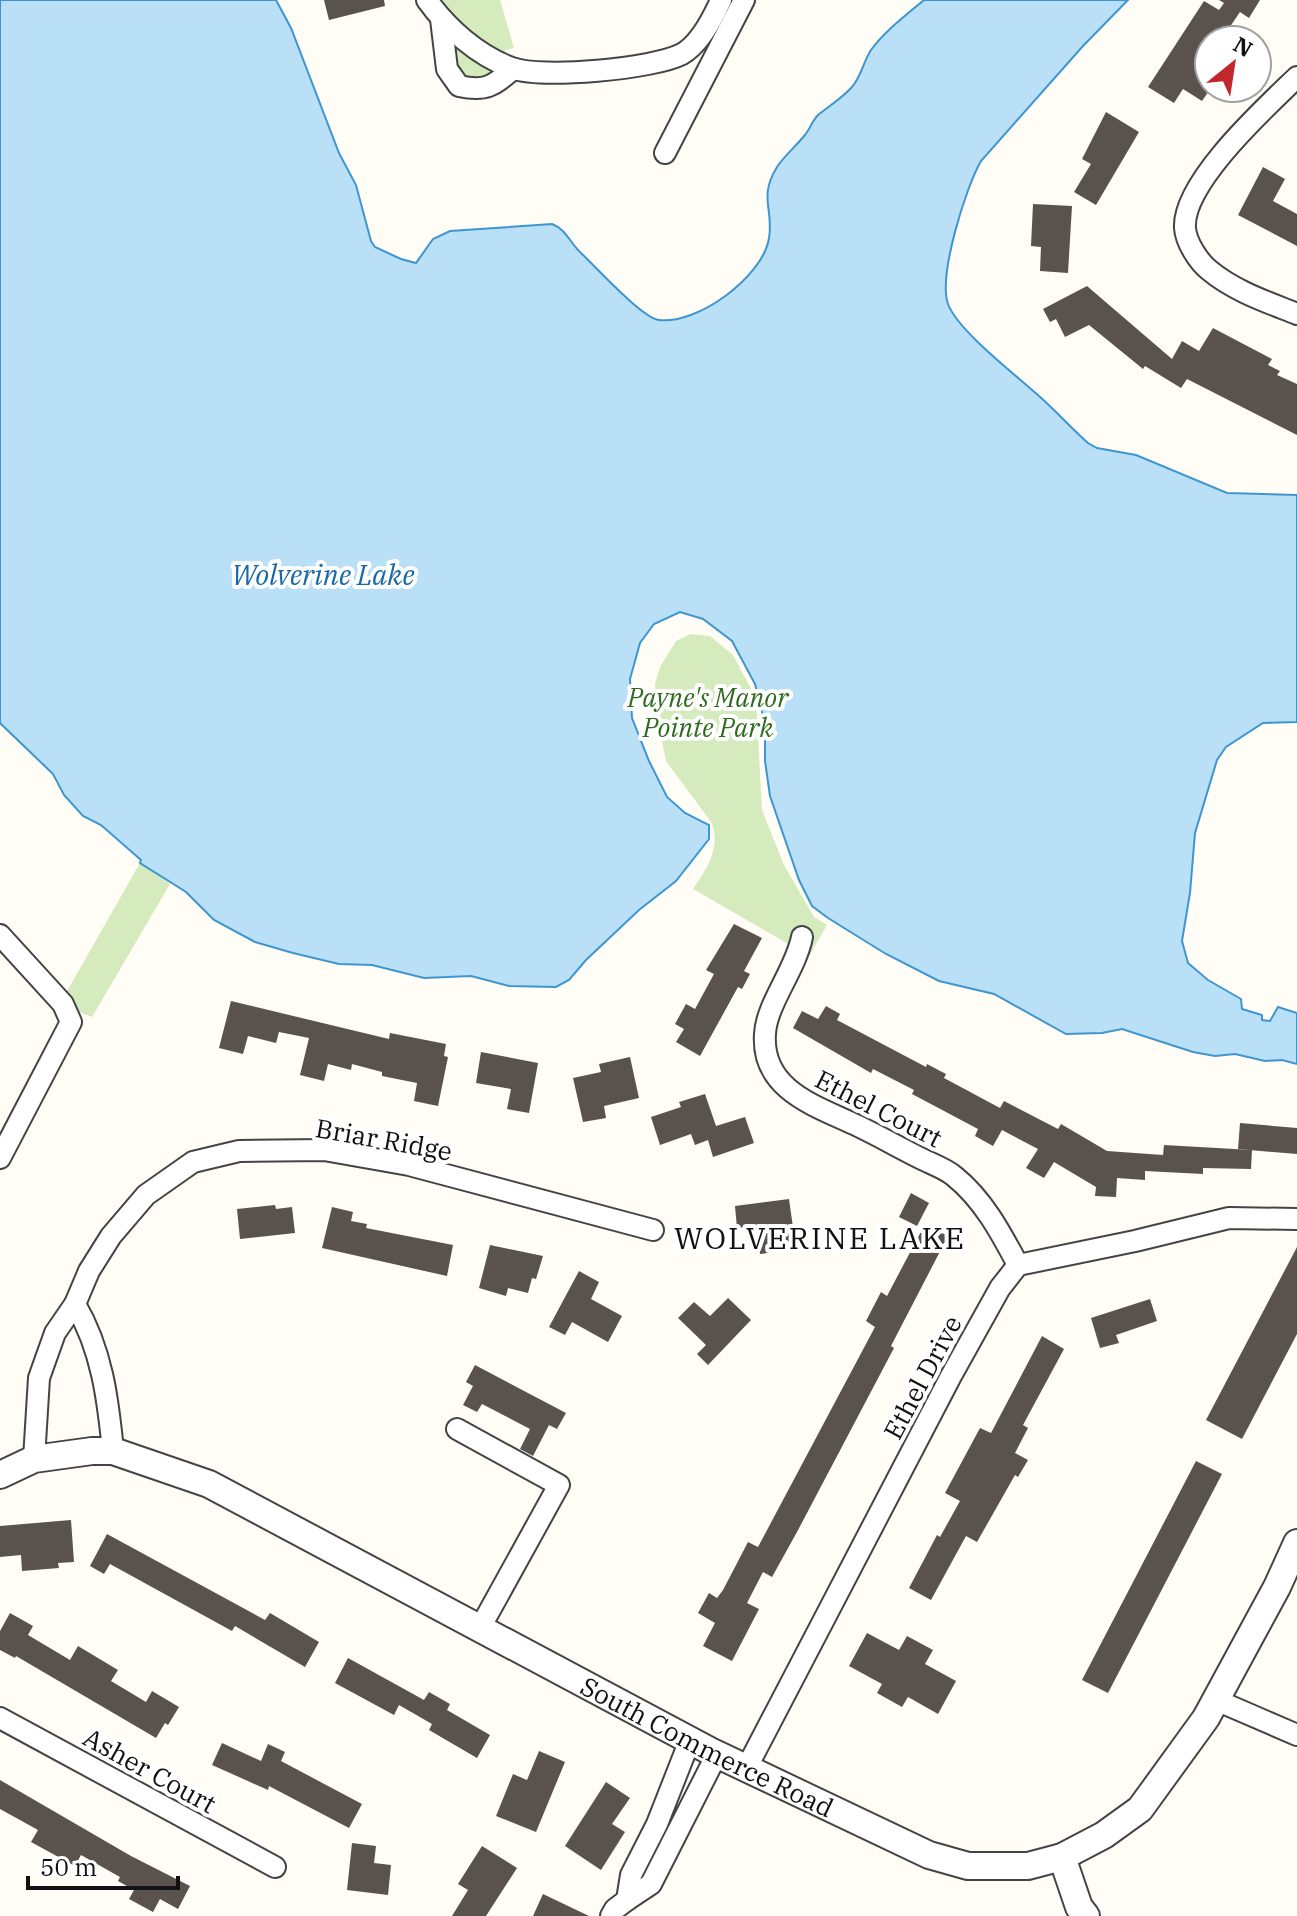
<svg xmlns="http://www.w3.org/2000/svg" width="1297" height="1916" font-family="'IBM Plex Serif',serif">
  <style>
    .green { fill: #d5ebbd }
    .water { fill: #b9e0f7; stroke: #3f96cf; stroke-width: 2 }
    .building { fill: #5a524d }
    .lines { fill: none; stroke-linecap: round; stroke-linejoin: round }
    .minor-casing { stroke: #444; stroke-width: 24 }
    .tertiary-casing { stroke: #444; stroke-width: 30 }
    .minor { stroke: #fff; stroke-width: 20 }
    .tertiary { stroke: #fff; stroke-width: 26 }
    .labels { text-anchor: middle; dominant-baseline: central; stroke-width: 8; stroke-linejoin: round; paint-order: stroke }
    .park-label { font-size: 26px; font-style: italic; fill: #2f6b1f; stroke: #fff }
    .street-label { font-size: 26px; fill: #111; stroke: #fff }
    .water-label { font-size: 28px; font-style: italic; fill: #1768a6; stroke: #fff }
    .quarter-label { font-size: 30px; letter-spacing: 2px; fill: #111; stroke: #fff }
  </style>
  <rect width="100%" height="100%" fill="#fffdf5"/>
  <!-- green -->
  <g class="green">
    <polygon points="433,0 500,0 514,48 505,50 506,56 494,77 468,80 456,72"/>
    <path d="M691,634L710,636L733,655L756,698L762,810L784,865L814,917L827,925L809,956L693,889C707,868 722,847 711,822L666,761L660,732L655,684L660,667L676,641Z"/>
    <polygon points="140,863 170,884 92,1017 79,1012 66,993"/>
  </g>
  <!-- water -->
  <path class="water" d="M0,0H276L291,28L339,153L356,185L371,241L375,247L401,259L416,263L433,239L450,231L552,224C566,229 570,243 581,253C596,267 642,318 659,320C697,325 763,277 769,238C774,209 758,198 777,167C784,156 796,146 805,135C810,129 812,121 818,115C829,106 842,98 851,88C861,78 863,62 871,50C885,31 906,15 924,0H1128L1083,46L981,161C966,187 938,275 948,304C958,331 1016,375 1039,396C1056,411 1071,428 1088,443L1097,448L1136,455L1227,493L1297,495V722L1263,723L1226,747L1217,760L1195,833L1190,893L1182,941L1188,963L1208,980L1241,999L1242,1009L1262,1015V1020L1270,1021L1278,1007L1297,1013V1064L1282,1060L1265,1061L1235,1054L1215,1056L1193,1052L1122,1029L1102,1033L1066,1034L994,994L939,981L886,954L828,918L812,906L799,880L770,796L765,761V724L755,684L732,641L703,619L680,612L654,624L640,643L630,679L632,718L649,761L667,797L685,813L709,825V839L676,881L639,910L586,960L569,980L556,987L509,986L471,976L424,978L372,965L339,964L293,953L255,942L214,920L186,892L140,863L141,860L101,825L83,816L64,795L53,774L0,723Z"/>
  <!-- building -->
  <g class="building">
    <polygon points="324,0 384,0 385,6 329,20"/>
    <polygon points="1219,0 1260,0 1249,18 1240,12 1221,40 1209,40 1209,91 1202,101 1183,89 1174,103 1148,87 1204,1 1219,10 1224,3"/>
    <polygon points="1106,112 1139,132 1096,205 1074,192 1091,164 1082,159"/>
    <polygon points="1263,167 1285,179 1273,201 1297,214 1297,246 1238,215"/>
    <polygon points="1033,204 1072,206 1068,273 1040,271 1041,247 1031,246"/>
    <polygon points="1087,286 1172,359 1182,341 1199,351 1213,328 1272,359 1268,365 1280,371 1277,375 1297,384 1297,435 1187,379 1181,388 1145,366 1143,369 1089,325 1065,337 1056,319 1050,322 1043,309"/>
    <polygon points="734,924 762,938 744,971 750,974 742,989 738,987 700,1056 676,1042 684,1029 675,1024 686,1004 695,1009 714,974 706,970"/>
    <polygon points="231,1001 389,1039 390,1033 446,1044 444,1056 448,1057 438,1106 414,1101 417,1083 382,1076 382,1072 352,1064 351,1070 328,1064 324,1081 300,1075 309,1038 279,1032 276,1043 248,1036 243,1054 219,1048"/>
    <polygon points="826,1006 840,1014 837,1020 926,1067 927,1064 946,1074 944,1078 1000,1108 1004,1101 1058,1129 1061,1124 1107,1151 1163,1155 1164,1145 1252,1150 1251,1169 1203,1168 1203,1174 1145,1171 1145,1180 1117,1178 1116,1197 1095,1196 1096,1187 1054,1162 1044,1178 1026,1168 1038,1149 1002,1130 993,1146 975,1136 978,1129 912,1094 914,1090 873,1069 871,1073 793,1028 802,1011 818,1019"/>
    <polygon points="481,1052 538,1063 529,1113 507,1109 511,1089 476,1083"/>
    <polygon points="630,1057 639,1098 604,1106 606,1118 583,1122 573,1078 601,1072 599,1064"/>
    <polygon points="705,1094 716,1126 745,1117 754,1143 713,1157 708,1140 695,1145 691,1134 660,1145 651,1117 681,1107 679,1102"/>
    <polygon points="1240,1123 1297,1128 1297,1154 1238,1149"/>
    <polygon points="911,1193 929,1203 917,1226 899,1217"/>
    <polygon points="789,1199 796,1249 760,1254 756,1226 737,1228 735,1206"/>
    <polygon points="275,1205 276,1209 292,1207 295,1233 240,1239 237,1209"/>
    <polygon points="332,1207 353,1212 351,1221 367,1224 366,1228 453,1245 447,1276 322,1248"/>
    <polygon points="925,1224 948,1236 891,1346 894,1348 797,1532 772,1577 763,1572 747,1603 759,1609 732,1661 703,1646 715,1623 698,1613 709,1593 717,1598 723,1590 748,1542 758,1547 875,1327 866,1321 881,1292 887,1296"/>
    <polygon points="490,1245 543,1256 536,1279 532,1278 528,1293 508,1288 506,1296 479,1288"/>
    <polygon points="1297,1247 1297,1334 1242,1439 1206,1420"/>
    <polygon points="579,1271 599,1282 591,1299 622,1316 608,1342 572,1322 565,1335 549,1327"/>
    <polygon points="728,1298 751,1320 708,1365 697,1354 706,1345 678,1318 694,1302 710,1316"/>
    <polygon points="1150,1299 1157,1321 1116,1335 1119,1343 1100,1348 1091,1318"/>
    <polygon points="1042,1336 1064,1349 1023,1425 1028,1428 1015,1453 1028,1460 1018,1477 1015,1475 977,1542 966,1536 931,1600 909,1588 937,1535 940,1537 960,1501 945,1493 980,1428 991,1433"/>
    <polygon points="475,1365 566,1413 557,1429 549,1425 533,1456 520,1449 530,1429 482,1404 477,1412 463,1405 473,1386 466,1382"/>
    <polygon points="1196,1461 1222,1474 1108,1693 1082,1680"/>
    <polygon points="71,1520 74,1562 58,1563 59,1568 22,1571 21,1555 0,1557 0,1526"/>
    <polygon points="107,1534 265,1620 270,1613 319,1642 305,1667 235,1626 232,1631 110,1564 104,1574 90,1566"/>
    <polygon points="10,1613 33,1626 28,1635 70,1660 78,1646 118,1670 111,1681 146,1702 152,1691 179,1707 168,1725 165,1723 156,1738 16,1656 15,1658 0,1650 0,1631"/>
    <polygon points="867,1633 899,1650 907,1636 933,1650 925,1664 956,1681 938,1714 908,1697 902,1707 877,1693 882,1684 849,1666"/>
    <polygon points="348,1658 424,1700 429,1692 450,1704 447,1710 490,1735 477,1758 429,1730 432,1724 399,1705 394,1715 335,1683"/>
    <polygon points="222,1743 261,1761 268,1744 285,1752 281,1761 362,1804 349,1828 269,1786 268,1790 212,1765"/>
    <polygon points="539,1751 565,1762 536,1832 496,1816 513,1774 527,1780"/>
    <polygon points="0,1780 131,1856 190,1886 178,1909 160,1899 153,1912 129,1899 134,1890 118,1881 120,1877 81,1855 75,1866 31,1842 38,1830 0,1809"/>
    <polygon points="606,1782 630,1798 612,1824 625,1832 601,1870 565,1846"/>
    <polygon points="352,1843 376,1846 374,1863 391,1865 388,1895 347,1890"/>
    <polygon points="482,1846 517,1868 486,1916 452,1916 468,1890 458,1884"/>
    <polygon points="543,1894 589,1916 533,1916"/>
  </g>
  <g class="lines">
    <!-- minor casing -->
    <g class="minor-casing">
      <g id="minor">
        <path d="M427,0C447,28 478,56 512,68C542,79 653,69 682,54C700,44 713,18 721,0"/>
        <path d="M441,19L447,69L459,86C486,92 493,86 513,69"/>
        <path d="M1297,77C1266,107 1182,183 1185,228C1186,242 1198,261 1209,270C1234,291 1267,302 1297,314"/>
        <polyline points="665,153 744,0"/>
        <polyline points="0,935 63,1004 71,1022 0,1158"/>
        <path d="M802,937C796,969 766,1005 765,1034C761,1090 816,1106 856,1125C879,1136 900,1148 922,1159C932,1164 946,1169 954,1176C983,1199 1001,1233 1018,1265"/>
        <path d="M75,1304C102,1350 108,1399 113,1451"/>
        <polyline points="457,1429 559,1485 480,1628"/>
        <polyline points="34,1459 39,1378 55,1333 75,1304 89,1271 111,1236 146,1195 193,1162 239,1151 324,1150 409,1165 653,1230"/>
        <polyline points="1216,1700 1297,1735"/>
        <polyline points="0,1718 275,1867"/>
        <polyline points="690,1740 657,1824 631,1875 627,1900 651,1884 717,1754"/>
        <polyline points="746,1769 951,1376 1000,1288 1018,1265 1135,1241 1229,1218 1297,1219"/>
        <polyline points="611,1916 615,1909 627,1900"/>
      </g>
    </g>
    <!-- tertiary casing -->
    <g class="tertiary-casing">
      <g id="tertiary">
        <path id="s1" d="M0,1475L34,1459L92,1451H113L209,1484L710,1751L929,1855L968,1866H1028L1062,1857L1104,1835L1140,1809L1206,1718L1277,1587L1297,1543"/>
        <polyline points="1062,1857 1079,1907 1086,1916"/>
      </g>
    </g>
    <!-- minor -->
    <use href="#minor" class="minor"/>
    <!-- tertiary -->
    <use href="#tertiary" class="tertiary"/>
  </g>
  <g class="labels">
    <!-- park labels -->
    <g class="park-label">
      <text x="708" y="697">Payne's Manor<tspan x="708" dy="30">Pointe Park</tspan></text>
    </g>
    <!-- street labels -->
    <g class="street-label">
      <text transform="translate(879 1108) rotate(27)">Ethel Court</text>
      <text transform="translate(384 1139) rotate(10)">Briar Ridge</text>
      <text transform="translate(922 1377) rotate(-62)">Ethel Drive</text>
      <text stroke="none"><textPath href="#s1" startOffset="782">South Commerce Road</textPath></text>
      <text transform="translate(150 1770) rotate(29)">Asher Court</text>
    </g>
    <!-- water labels -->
    <g class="water-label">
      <text x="323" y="574">Wolverine Lake</text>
    </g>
    <!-- quarter labels -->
    <g class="quarter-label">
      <text x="820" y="1237">WOLVERINE LAKE</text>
    </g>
  </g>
  <!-- north arrow -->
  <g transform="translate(1233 64) rotate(30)"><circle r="38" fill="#ffffff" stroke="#a0a0a0" stroke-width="2"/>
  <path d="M0-6L14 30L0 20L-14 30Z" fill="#c4262e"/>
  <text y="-12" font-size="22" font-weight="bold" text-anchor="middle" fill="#111111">N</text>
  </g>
  <!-- scale -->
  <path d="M28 1876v12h150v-12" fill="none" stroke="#111111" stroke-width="4"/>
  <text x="40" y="1876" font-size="24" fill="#111111" stroke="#ffffff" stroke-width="6" paint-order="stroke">50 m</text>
</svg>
